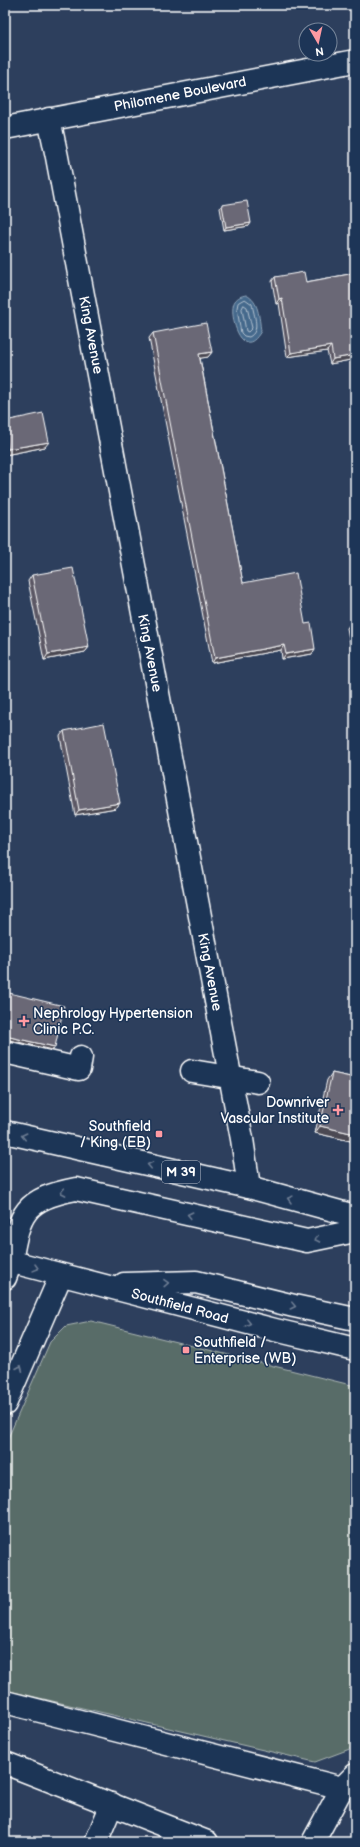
<svg xmlns="http://www.w3.org/2000/svg" width="360" height="1847" font-family="'Balsamiq Sans',sans-serif">
  <style>
    .green { fill: #586c67; stroke: #acb6b3 }
    .water { fill: #45698c; stroke: #8fa5ba }
    .lines { fill: none; stroke-linecap: round; stroke-linejoin: round }
    .shore { stroke: #b5c3d1; stroke-width: 1 }
    .minor-casing { stroke: #fff; stroke-width: 25 }
    .highway-casing { stroke: #fff; stroke-width: 25 }
    .minor { stroke: #1d3557; stroke-width: 22 }
    .highway { stroke: #1d3557; stroke-width: 22 }
    .wall { fill: #5c5965; stroke: #fff }
    .shaded-wall { fill: #4b4953; stroke: #fff }
    .building { fill: #6b6876; stroke: #fff }
    .oneway { stroke: #6c7c92 }
    .poi-dot { fill: #ff9aa2; stroke: #1d3557; stroke-width: 1.5 }
    .labels { text-anchor: middle; dominant-baseline: central; stroke-width: 3; stroke-linejoin: round; paint-order: stroke }
    .shield { fill: #1d3557; stroke: #bbc2cd; stroke-width: 1 }
    .shield-label { font-size: 13px; font-weight: bold; fill: #fff }
    .street-label { font-size: 14px; fill: #fff; stroke: #1d3557 }
    .poi-label { font-size: 14px; fill: #fff; stroke: #1d3557; text-anchor: start }
  </style>
  <rect width="100%" height="100%" fill="#2d3f5d"/>
  <filter id="ink" filterUnits="userSpaceOnUse"><feTurbulence type="fractalNoise" baseFrequency=".025" numOctaves="2"/><feDisplacementMap in="SourceGraphic" scale="8" xChannelSelector="R" yChannelSelector="G"/><feConvolveMatrix kernelMatrix="1 2 1 2 8 2 1 2 1" color-interpolation-filters="sRGB"/></filter>
  <g filter="url(#ink)">
    <!-- green -->
    <polygon class="green" points="91,1321 355,1386 355,1747 315,1762 5,1690 5,1445 50,1342 66,1326"/>
    <!-- water -->
    <path class="water" d="M246,295C259,301 259,317 261,331C242,365 227,312 235,301C238,297 241,296 246,295Z"/>
    <g class="lines">
      <!-- shore -->
      <g class="shore">
        <path d="M245,299L252,304C254,316 261,331 249,337L244,336L241,333L237,308L238,303Z"/>
        <polygon points="244,305 247,307 252,328 248,332 246,331 242,309"/>
      </g>
      <!-- minor casing -->
      <g class="minor-casing">
        <g id="minor">
          <polyline points="49,119 57,157 242,1139 249,1187"/>
          <polyline points="5,128 355,61"/>
          <polyline points="5,1052 79,1069 81,1057"/>
          <polyline points="192,1071 258,1082"/>
          <polyline points="5,1278 11,1262"/>
          <polyline points="5,1404 61,1275"/>
          <polyline points="5,1702 342,1788"/>
          <polyline points="5,1763 207,1842"/>
          <polyline points="96,1842 112,1804"/>
          <polyline points="313,1842 342,1788 355,1775"/>
        </g>
      </g>
      <!-- highway casing -->
      <g class="highway-casing">
        <g id="highway">
          <polyline points="5,1132 249,1187 355,1216"/>
          <polyline points="5,1260 275,1330 355,1349"/>
          <path d="M11,1262C19,1212 25,1199 76,1189L307,1241L355,1231"/>
          <polyline points="124,1284 196,1282 294,1306 355,1319"/>
        </g>
      </g>
      <!-- minor -->
      <use href="#minor" class="minor"/>
      <!-- highway -->
      <use href="#highway" class="highway"/>
    </g>
    <!-- wall -->
    <g class="wall">
      <polygon points="222,205 249,226 224,230 220,208"/>
      <polygon points="355,273 355,359 330,364 327,351 287,357 279,303 276,304 272,281 275,277 306,282"/>
      <polygon points="153,333 212,352 208,357 200,358 243,583 305,624 312,654 282,659 281,650 212,663 149,338"/>
      <polygon points="5,421 45,447 5,455"/>
      <polygon points="32,575 89,647 85,652 44,660 28,581"/>
      <polygon points="355,622 355,654 352,655 347,628 351,623"/>
      <polygon points="64,731 120,803 116,808 75,815 60,736"/>
      <polygon points="332,1073 355,1078 355,1142 315,1133 327,1080"/>
    </g>
    <!-- shaded-wall -->
    <g class="shaded-wall">
      <polygon points="251,223 249,226 224,230 226,227"/>
      <polygon points="282,298 279,303 276,304 279,299"/>
      <polygon points="331,346 327,351 287,357 291,353"/>
      <polygon points="212,352 208,357 196,359 199,354"/>
      <polygon points="355,355 355,359 330,364 333,359"/>
      <polygon points="49,442 45,447 5,455 5,454 8,449"/>
      <polygon points="284,645 281,650 212,663 215,658"/>
      <polygon points="89,647 85,652 44,660 48,654"/>
      <polygon points="315,649 312,654 282,659 286,654"/>
      <polygon points="355,650 355,654 352,655"/>
      <polygon points="120,803 116,808 75,815 79,810"/>
      <polygon points="5,1036 55,1047 53,1050 5,1039"/>
      <polygon points="320,1126 355,1134 355,1142 315,1133"/>
    </g>
    <!-- building -->
    <g class="building">
      <polygon points="247,201 251,223 226,227 222,205"/>
      <polygon points="304,272 306,282 355,273 355,355 333,359 331,346 291,353 282,298 279,299 275,277"/>
      <polygon points="206,323 212,352 199,354 243,583 296,573 305,624 311,623 315,649 286,654 284,645 215,658 153,333"/>
      <polygon points="43,413 49,442 8,449 5,433 5,421"/>
      <polygon points="73,568 89,647 48,654 32,575"/>
      <polygon points="355,622 355,646 351,623"/>
      <polygon points="104,723 120,803 79,810 64,731"/>
      <polygon points="5,992 64,1006 55,1047 5,1036"/>
      <polygon points="332,1073 355,1078 355,1134 320,1126"/>
    </g>
    <!-- one-way arrows -->
    <defs><path id="oneway-chevron" d="M-2-3.5L2.5 0L-2 3.5" fill="none" stroke-width="1.6" stroke-linecap="round" stroke-linejoin="round"/></defs>
    <g class="oneway">
      <use href="#oneway-chevron" transform="translate(24 1136) rotate(-167)"/>
      <use href="#oneway-chevron" transform="translate(150 1165) rotate(-167)"/>
      <use href="#oneway-chevron" transform="translate(63 1192) rotate(169)"/>
      <use href="#oneway-chevron" transform="translate(290 1199) rotate(-165)"/>
      <use href="#oneway-chevron" transform="translate(190 1215) rotate(-167)"/>
      <use href="#oneway-chevron" transform="translate(317 1239) rotate(169)"/>
      <use href="#oneway-chevron" transform="translate(36 1268) rotate(15)"/>
      <use href="#oneway-chevron" transform="translate(166 1283) rotate(-2)"/>
      <use href="#oneway-chevron" transform="translate(293 1306) rotate(13)"/>
      <use href="#oneway-chevron" transform="translate(248 1323) rotate(14)"/>
      <use href="#oneway-chevron" transform="translate(20 1368) rotate(-67)"/>
    </g>
  </g>
  <!-- markers -->
  <g class="poi-dot">
    <path d="M22 1015h4v4h4v4h-4v4h-4v-4h-4v-4h4z"/>
    <path d="M336 1104h4v4h4v4h-4v4h-4v-4h-4v-4h4z"/>
    <rect x="155" y="1130" width="8" height="8" rx="2"/>
    <rect x="182" y="1346" width="8" height="8" rx="2"/>
  </g>
  <g class="labels">
    <!-- shield labels -->
    <rect class="shield" x="162" y="1161" width="38" height="22" rx="3"/>
    <g class="shield-label">
      <text x="181" y="1172">M 39</text>
    </g>
    <!-- street labels -->
    <g class="street-label">
      <text transform="translate(180 94) rotate(-11)">Philomene Boulevard</text>
      <text transform="translate(91 335) rotate(79)">King Avenue</text>
      <text transform="translate(150 653) rotate(79)">King Avenue</text>
      <text transform="translate(210 972) rotate(79)">King Avenue</text>
      <text transform="translate(180 1306) rotate(15)">Southfield Road</text>
    </g>
    <!-- poi labels -->
    <g class="poi-label">
      <text x="33" y="1013">Nephrology Hypertension<tspan x="33" dy="16">Clinic P.C.</tspan></text>
      <text x="329" y="1102" text-anchor="end">Downriver<tspan x="329" dy="16">Vascular Institute</tspan></text>
      <text x="151" y="1126" text-anchor="end">Southfield<tspan x="151" dy="16">/ King (EB)</tspan></text>
      <text x="194" y="1342">Southfield /<tspan x="194" dy="16">Enterprise (WB)</tspan></text>
    </g>
  </g>
  <!-- margin -->
  <rect width="360" height="1847" fill="none" stroke="#1d3557" stroke-width="20"/>
  <rect x="10" y="10" width="340" height="1827" fill="none" stroke="#fff" stroke-width="1.5" filter="url(#ink)"/>
  <!-- north arrow -->
  <g transform="translate(318 42) rotate(171)"><circle r="19" fill="#1d3557" stroke="#77869a"/>
  <path d="M0-3L7 15L0 10L-7 15Z" fill="#ff9aa2"/>
  <text y="-6" font-size="11" font-weight="bold" text-anchor="middle" fill="#ffffff">N</text>
  </g>
</svg>
